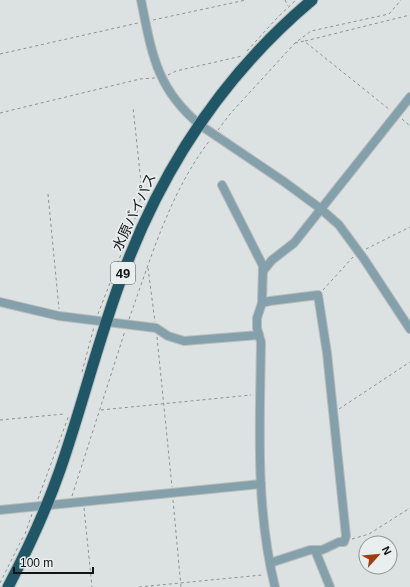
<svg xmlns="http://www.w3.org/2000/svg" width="410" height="587" font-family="Arial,'Noto Sans JP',sans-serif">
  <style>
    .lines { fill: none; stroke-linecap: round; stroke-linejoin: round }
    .minor-casing { stroke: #b8bcbd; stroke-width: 10 }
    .highway-casing { stroke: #b8bcbd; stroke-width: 13 }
    .path { stroke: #8e9192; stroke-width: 1; stroke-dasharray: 3 3; stroke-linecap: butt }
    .minor { stroke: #84a1ab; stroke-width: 8 }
    .highway { stroke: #1f5767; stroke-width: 11 }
    .labels { text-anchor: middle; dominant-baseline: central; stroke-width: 3.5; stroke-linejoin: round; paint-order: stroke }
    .shield { fill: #e9eeef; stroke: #525556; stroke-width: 1 }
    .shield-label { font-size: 13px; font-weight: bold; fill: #121314 }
    .street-label { font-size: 14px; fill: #121314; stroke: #e9eeef }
  </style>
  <rect width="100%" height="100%" fill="#dce1e2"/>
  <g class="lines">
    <!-- minor casing -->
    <g class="minor-casing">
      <g id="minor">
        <path d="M141,0C152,54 156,88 200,125L283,181L321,209L339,225L364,259L410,329"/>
        <path d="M222,185L263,266L262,303L257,318V328L261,342C260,424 255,507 275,587"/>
        <polyline points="263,271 272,260 294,243 410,97"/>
        <polyline points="0,302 59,316 156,328 168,336 184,341 259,335"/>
        <polyline points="262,303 270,301 318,295 327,353 346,536 344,542 339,542 322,550 310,550 270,563"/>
        <polyline points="0,510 261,484"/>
        <polyline points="315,550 330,587"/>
      </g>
    </g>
    <!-- highway casing -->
    <g class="highway-casing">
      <path id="highway" d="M8,587C28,549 46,510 60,470C83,404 99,336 124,271C164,165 225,73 312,0"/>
    </g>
    <!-- path -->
    <g class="path">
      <polyline points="285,0 288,6"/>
      <polyline points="153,20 246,0"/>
      <polyline points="305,41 410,15"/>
      <polyline points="295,43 304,41 390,110"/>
      <polyline points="247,51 277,18 296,0"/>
      <polyline points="0,54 138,23"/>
      <polyline points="168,75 176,71 242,56"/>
      <polyline points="0,113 140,79 155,78"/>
      <polyline points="402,119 410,126"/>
      <polyline points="218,130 230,114 295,43 311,31 389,14 401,0"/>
      <polyline points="48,194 59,309"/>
      <polyline points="366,249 410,227"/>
      <polyline points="148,268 155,322"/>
      <polyline points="323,290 353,257"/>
      <polyline points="98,314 137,213 142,192 133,107"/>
      <path d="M129,319C151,258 170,192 210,140"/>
      <polyline points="157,337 172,487"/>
      <polyline points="82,372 94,327"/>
      <polyline points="339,409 410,362"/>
      <polyline points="101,410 251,395"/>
      <polyline points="0,420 64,414"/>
      <polyline points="72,496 125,331"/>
      <polyline points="38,499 69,415"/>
      <polyline points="173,500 181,587"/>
      <polyline points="84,508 92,587"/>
      <polyline points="25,534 32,514"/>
      <polyline points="352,539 369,534 410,508"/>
      <polyline points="0,583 23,537"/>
      <polyline points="139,587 262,575"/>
    </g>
    <!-- minor -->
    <use href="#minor" class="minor"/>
    <!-- highway -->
    <use href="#highway" class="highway"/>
  </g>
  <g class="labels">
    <!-- shield labels -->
    <rect class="shield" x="111" y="262" width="24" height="22" rx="3"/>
    <g class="shield-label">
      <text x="123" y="273">49</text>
    </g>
    <!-- street labels -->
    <g class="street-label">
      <text transform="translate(134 212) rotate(-65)">水原バイパス</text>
    </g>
  </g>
  <!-- north arrow -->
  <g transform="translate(378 555) rotate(63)"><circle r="19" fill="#e9eeef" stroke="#939697"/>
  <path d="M0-3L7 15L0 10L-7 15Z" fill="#a23d0f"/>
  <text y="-6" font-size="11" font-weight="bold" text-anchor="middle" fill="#121314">N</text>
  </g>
  <!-- scale -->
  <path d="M14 567v6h79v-6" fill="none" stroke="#121314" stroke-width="2"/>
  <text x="20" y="567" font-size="12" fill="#121314" stroke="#e9eeef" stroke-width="3" paint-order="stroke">100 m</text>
</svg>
